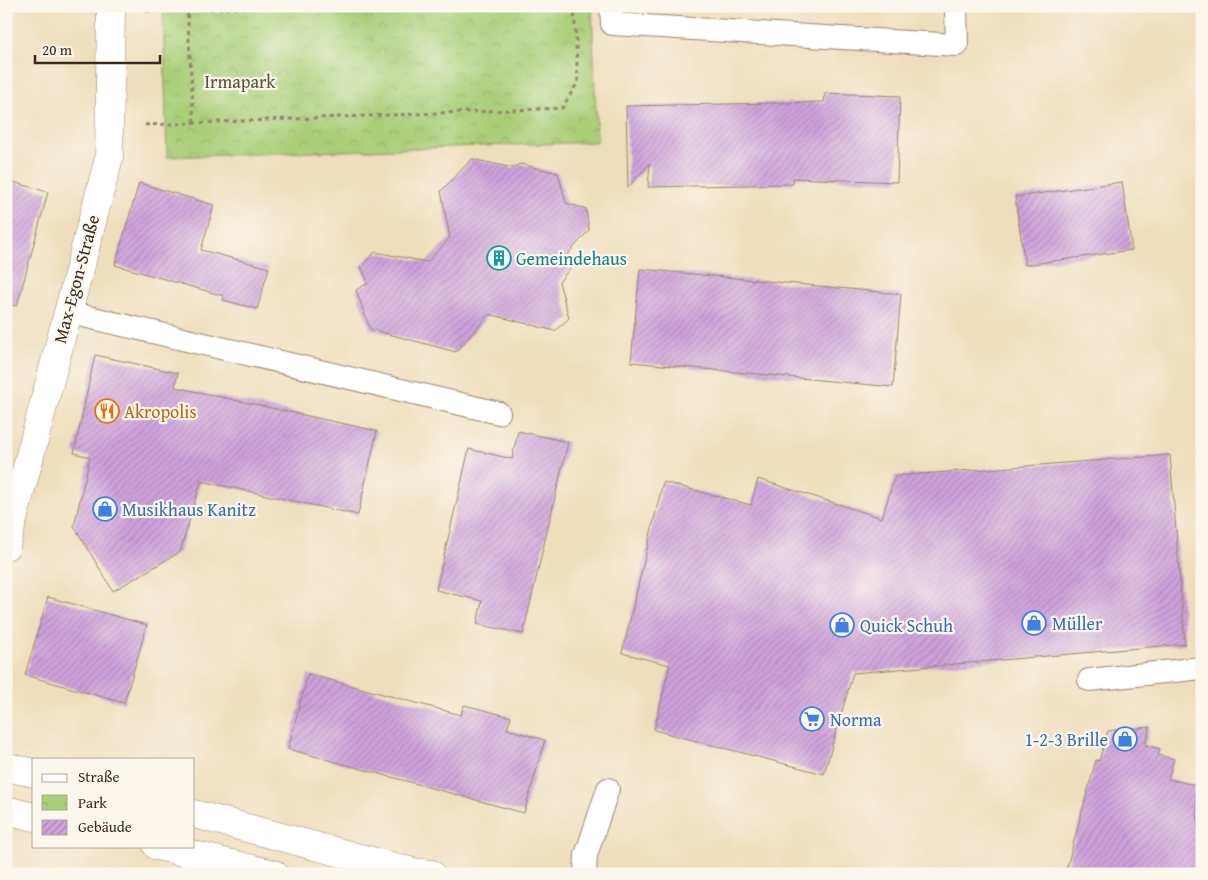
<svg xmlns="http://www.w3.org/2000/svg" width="1208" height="880" font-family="'Gentium Book Plus',serif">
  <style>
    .park { fill: url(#park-crowns); stroke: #727c4c }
    .building { fill: url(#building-hatch) }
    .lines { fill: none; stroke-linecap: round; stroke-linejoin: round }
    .service-casing { stroke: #95846d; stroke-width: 24 }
    .minor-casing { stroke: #95846d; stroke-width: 29 }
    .secondary-casing { stroke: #95846d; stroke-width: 29 }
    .path { stroke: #95846d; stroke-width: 3; stroke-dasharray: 4 4; stroke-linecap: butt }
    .service { stroke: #fff; stroke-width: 22 }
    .minor { stroke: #fff; stroke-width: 28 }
    .secondary { stroke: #fff; stroke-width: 28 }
    .labels { text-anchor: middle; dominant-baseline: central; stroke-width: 4.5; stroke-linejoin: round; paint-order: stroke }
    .park-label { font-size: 18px; fill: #575335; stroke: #fbf7ec }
    .culture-label { font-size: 18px; fill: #0d838f; stroke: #fbf7ec; text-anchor: start }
    .street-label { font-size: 18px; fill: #3b2a1e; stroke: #fbf7ec }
    .food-label { font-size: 18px; fill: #c56008; stroke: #fbf7ec; text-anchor: start }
    .shop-label { font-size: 18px; fill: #366cbe; stroke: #fbf7ec; text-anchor: start }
  </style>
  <defs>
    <pattern id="park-crowns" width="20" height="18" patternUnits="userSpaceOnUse" patternTransform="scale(1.25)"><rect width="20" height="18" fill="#aacf79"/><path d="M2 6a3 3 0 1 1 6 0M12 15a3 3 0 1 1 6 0" fill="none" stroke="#93b268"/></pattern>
    <pattern id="building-hatch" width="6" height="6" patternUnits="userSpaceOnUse" patternTransform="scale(1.25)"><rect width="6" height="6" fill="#d0a2dd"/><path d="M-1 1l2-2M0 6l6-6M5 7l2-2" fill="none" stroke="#aa84b3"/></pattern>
  </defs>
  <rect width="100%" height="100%" fill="#fbf7ec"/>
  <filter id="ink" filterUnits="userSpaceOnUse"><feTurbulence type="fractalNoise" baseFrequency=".02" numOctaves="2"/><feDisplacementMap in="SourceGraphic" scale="10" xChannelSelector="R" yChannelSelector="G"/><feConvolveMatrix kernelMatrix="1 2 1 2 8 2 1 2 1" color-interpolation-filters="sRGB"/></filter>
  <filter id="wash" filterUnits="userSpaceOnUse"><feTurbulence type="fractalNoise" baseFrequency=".0096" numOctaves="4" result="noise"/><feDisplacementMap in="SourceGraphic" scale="20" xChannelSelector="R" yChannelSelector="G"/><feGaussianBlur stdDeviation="1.12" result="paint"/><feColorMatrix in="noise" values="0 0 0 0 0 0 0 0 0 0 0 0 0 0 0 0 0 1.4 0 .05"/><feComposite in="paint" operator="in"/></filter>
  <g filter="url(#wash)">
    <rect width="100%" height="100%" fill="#efdebc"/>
    <!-- park -->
    <polygon class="park" points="163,6 592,6 597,142 167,157"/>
    <g id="blocks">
      <!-- building -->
      <g class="building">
        <polygon points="825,93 900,96 897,182 793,178 793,184 648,187 650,163 628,187 626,106 824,102"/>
        <polygon points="472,159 513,168 520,164 558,173 566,203 586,209 589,230 567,255 571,267 559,282 569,318 555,331 489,314 456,352 370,329 356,290 368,283 361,266 375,252 427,262 450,238 441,191"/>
        <polygon points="6,180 48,192 17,306 6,304"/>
        <polygon points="1122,182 1132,250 1025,265 1015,197"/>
        <polygon points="139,183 214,205 201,250 269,268 257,309 223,300 224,296 115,265"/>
        <polygon points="640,269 901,294 893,387 631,362"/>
        <polygon points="95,355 178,373 175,387 377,431 358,515 201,481 180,552 113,591 74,526 90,457 74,453"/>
        <polygon points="518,431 568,442 523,634 477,624 482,601 436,590 469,449 512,459"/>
        <polygon points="1170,455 1185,644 853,673 824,774 654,730 670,665 622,653 663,482 751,505 758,479 882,518 895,476"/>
        <polygon points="48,597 147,625 124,703 25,675"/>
        <polygon points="308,674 461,715 464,705 511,717 507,729 545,740 524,813 288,749"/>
        <polygon points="1150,727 1145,745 1160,749 1158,755 1174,759 1168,779 1195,785 1202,874 1065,874 1096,760 1099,761 1108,731"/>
      </g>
    </g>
  </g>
  <g filter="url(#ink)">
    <use href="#blocks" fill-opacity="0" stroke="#95846d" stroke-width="1"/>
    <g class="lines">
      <!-- service casing -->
      <g class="service-casing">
        <g id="service">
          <polyline points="611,6 612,24 957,45 956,6"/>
          <polyline points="67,312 499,413"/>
          <polyline points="1089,680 1202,668"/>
          <polyline points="585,874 586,855 608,789"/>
        </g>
      </g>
      <!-- minor casing -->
      <g class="minor-casing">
        <polyline id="minor" points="6,546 109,158 111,6"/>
      </g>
      <!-- secondary casing -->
      <g class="secondary-casing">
        <g id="secondary">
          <polyline points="6,767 34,773"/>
          <polyline points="6,810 34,817"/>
          <polyline points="194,814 413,872 431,874"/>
          <polyline points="157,846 274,874"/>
        </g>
      </g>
      <!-- path -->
      <g class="path">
        <polyline points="187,6 194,123"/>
        <polyline points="146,11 312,6"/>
        <polyline points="145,125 562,108 578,82 574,6"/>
      </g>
      <!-- service -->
      <use href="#service" class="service"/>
      <!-- minor -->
      <use href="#minor" class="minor"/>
      <!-- secondary -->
      <use href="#secondary" class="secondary"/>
    </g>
  </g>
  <!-- icons -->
  <defs>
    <g id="building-ring" transform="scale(1.25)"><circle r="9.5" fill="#fbf7ec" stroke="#0f9aa8" stroke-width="1.5"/><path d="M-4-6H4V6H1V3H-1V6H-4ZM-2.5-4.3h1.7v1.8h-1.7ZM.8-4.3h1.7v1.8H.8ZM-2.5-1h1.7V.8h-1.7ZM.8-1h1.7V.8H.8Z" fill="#0f9aa8"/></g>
    <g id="restaurant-ring" transform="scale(1.25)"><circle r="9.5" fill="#fbf7ec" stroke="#e8710a" stroke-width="1.5"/><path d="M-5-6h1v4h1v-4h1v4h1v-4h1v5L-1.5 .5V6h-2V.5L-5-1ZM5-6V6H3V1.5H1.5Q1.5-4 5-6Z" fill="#e8710a"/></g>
    <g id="shop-ring" transform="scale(1.25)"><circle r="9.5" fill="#fbf7ec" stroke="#3f7fe0" stroke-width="1.5"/><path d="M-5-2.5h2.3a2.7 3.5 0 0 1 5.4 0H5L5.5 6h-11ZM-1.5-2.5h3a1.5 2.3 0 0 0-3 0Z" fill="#3f7fe0"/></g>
    <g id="supermarket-ring" transform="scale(1.25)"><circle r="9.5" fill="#fbf7ec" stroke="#3f7fe0" stroke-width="1.5"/><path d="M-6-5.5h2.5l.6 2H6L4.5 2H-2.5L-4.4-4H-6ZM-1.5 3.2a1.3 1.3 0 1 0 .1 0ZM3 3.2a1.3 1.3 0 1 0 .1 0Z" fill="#3f7fe0"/></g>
  </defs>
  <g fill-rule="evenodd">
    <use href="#building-ring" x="499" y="258"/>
    <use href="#restaurant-ring" x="107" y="411"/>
    <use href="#shop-ring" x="105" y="509"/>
    <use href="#shop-ring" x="1034" y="623"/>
    <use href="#shop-ring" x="842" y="625"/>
    <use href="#supermarket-ring" x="812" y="719"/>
    <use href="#shop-ring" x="1125" y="739"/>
  </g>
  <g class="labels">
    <!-- park labels -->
    <g class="park-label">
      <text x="240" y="81">Irmapark</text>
    </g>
    <!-- culture labels -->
    <g class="culture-label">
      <text x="516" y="258">Gemeindehaus</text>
    </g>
    <!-- street labels -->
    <g class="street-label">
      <text transform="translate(76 279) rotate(-75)">Max-Egon-Straße</text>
    </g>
    <!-- food labels -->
    <g class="food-label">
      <text x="124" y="411">Akropolis</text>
    </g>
    <!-- shop labels -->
    <g class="shop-label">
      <text x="122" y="509">Musikhaus Kanitz</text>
      <text x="1052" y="623">Müller</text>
      <text x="860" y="625">Quick Schuh</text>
      <text x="830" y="719">Norma</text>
      <text x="1108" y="739" text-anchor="end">1-2-3 Brille</text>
    </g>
  </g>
  <!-- margin -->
  <rect width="1208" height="880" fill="none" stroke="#fbf7ec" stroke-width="25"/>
  <!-- legend -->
  <rect x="32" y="758" width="162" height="90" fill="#fbf7ec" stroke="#aea59a"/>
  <rect x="42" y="774" width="25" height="8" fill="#ffffff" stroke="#aea59a"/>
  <text x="78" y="782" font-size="15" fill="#3b2a1e">Straße</text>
  <rect x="42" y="795" width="25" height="15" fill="url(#park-crowns)" stroke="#aea59a"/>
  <text x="78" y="808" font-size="15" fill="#3b2a1e">Park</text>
  <rect x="42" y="820" width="25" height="15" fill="url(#building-hatch)" stroke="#aea59a"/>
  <text x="78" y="832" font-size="15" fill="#3b2a1e">Gebäude</text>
  <!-- scale -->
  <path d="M35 55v8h125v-8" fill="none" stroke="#3b2a1e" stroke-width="2.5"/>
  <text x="42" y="55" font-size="15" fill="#3b2a1e" stroke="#fbf7ec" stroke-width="4" paint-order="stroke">20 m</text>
</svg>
